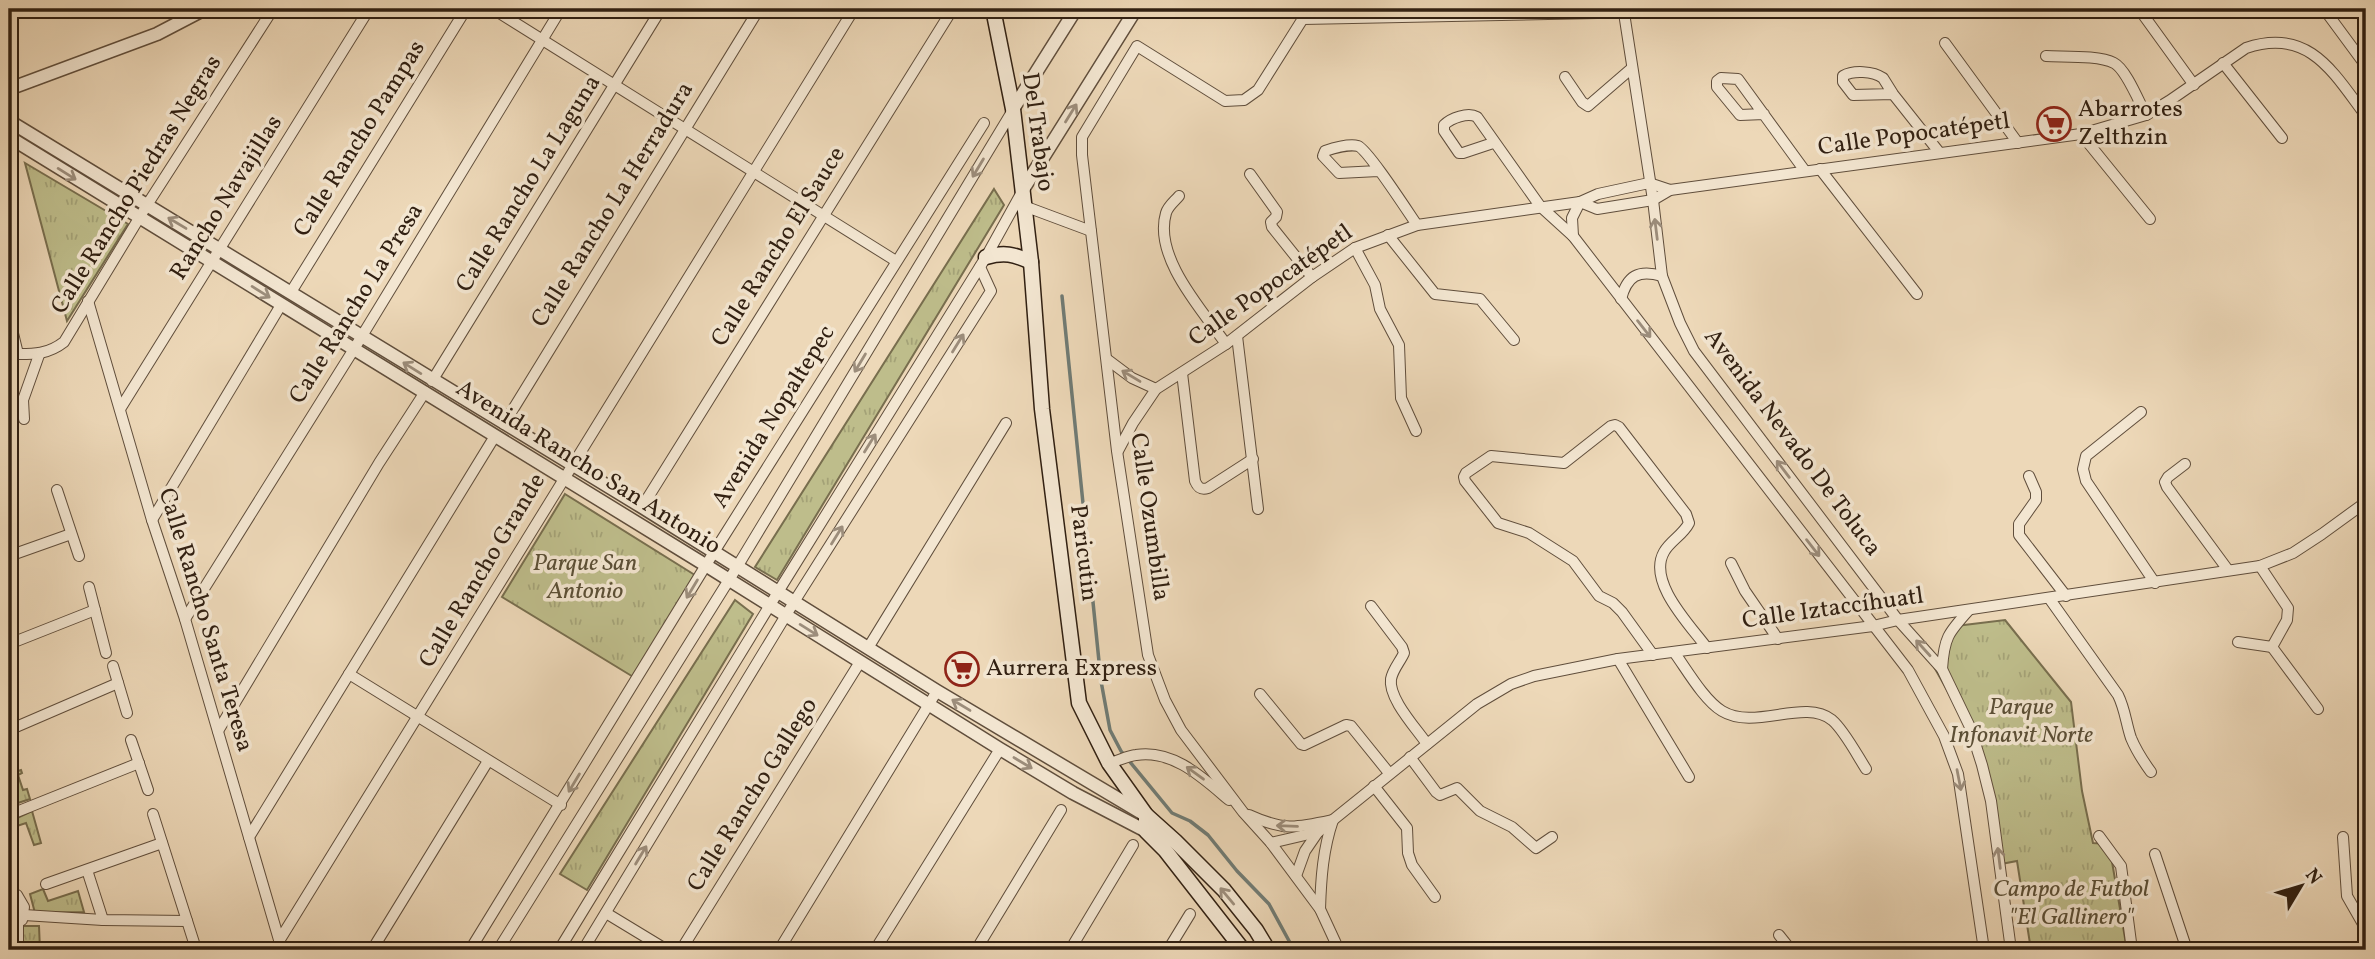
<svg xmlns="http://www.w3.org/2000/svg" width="2375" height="959" font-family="Vollkorn,serif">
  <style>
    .park { fill: url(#park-tufts); stroke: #786e4e; stroke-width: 2 }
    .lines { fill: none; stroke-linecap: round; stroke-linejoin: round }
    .stream { stroke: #707b74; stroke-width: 3.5 }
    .minor-casing { stroke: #604e3c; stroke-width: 12 }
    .tertiary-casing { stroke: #604e3c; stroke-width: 15 }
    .secondary-casing { stroke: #312012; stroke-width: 17 }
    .minor { stroke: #f3e6d1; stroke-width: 10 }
    .tertiary { stroke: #f3e6d1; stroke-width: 12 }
    .secondary { stroke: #f3e6d1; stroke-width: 14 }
    .oneway { stroke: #9c8d7b }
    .labels { text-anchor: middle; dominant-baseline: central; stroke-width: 7; stroke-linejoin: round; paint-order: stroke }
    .poi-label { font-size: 24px; fill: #312012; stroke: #f3e6d1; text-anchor: start }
    .street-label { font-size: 24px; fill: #312012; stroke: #f3e6d1 }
    .park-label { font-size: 24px; font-style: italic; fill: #5b4f36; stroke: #f3e6d1 }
  </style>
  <defs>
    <pattern id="park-tufts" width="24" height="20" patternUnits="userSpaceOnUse" patternTransform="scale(1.75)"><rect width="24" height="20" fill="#bebd8b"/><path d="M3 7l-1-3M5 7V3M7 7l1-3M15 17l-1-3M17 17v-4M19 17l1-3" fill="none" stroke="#a4a277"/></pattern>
  </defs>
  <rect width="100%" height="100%" fill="#edd8b8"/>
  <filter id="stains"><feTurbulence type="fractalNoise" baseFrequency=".00286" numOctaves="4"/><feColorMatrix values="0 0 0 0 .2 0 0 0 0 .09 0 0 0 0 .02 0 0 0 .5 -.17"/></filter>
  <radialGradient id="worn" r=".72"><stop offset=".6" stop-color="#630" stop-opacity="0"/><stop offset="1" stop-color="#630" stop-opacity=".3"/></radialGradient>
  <!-- park -->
  <g class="park">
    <polygon points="25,163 128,224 67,321"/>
    <polygon points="994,189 1004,205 777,580 755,567"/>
    <polygon points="565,494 698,577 635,678 502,597"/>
    <polygon points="735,600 753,614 587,890 560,874"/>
    <polygon points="2005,620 2071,702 2082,791 2093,843 2109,844 2127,950 2031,950 2017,861 2001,864 1990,808 1965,722 1934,667 1943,645 1956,626"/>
    <polygon points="9,740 18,771 21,770 22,773 18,775 23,790 27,789 30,799 18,803 16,796 13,797 11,791 15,789 9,773"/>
    <polygon points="32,811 41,843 34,845 26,823 17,826 15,819"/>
    <polygon points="43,889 48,901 78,891 84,912 35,913 30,894"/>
    <polygon points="20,926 39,926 40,950 25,950"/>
  </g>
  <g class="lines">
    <!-- stream -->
    <polyline class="stream" points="1062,296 1101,681 1110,730 1121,751 1172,813 1190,821 1208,835 1237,871 1269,904 1294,950"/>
    <!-- minor casing -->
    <g class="minor-casing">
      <g id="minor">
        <polyline points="493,9 896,261"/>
        <polyline points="1309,9 1258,90 1244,100 1225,101 1137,46 1082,137 1082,155 1117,451 1148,655 1165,700 1181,730 1243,812 1271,843 1320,909 1339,950"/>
        <polyline points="2139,9 2194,85"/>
        <polyline points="2324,9 2366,66"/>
        <polyline points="1624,13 1653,200 1662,276 1680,323 1694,351 1898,620 1942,669 1970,727 1982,765 1991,801 2011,950"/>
        <polyline points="1303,19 1790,9"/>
        <polyline points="1945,43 2018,143"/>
        <path d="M2046,56C2064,57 2099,55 2114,63C2126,69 2139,102 2146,115"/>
        <polyline points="2223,63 2282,138"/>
        <polyline points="1565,77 1582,102 1588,106 1632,68"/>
        <path d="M1893,94L1853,95L1843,82V76C1853,70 1873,71 1883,78L1893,94L1939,152"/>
        <polyline points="1764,114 1740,115 1717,87 1717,81 1721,78 1738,79 1805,171"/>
        <polyline points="2081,134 2150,219"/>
        <path d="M1493,143L1463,153H1459L1444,131V125C1451,118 1468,112 1477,117L1540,206L1573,236L1908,670L1944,736L1958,774L1984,950"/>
        <polyline points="1820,169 1917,294"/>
        <path d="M1378,171L1339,173L1323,156L1325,151C1334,148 1350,144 1358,146C1368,150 1408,212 1417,225"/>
        <polyline points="1250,174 1277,212 1276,217 1271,222 1272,227 1312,277"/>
        <path d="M1179,196C1175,201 1168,206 1166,213C1153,257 1202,310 1226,344"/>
        <path d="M1580,202L1597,209L1653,200L1670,190L2081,134L2146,115L2169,101L2246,48C2309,27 2333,72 2366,116"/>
        <polyline points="1024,206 1091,231"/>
        <polyline points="1388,235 1435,294 1480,299 1514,340"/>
        <polyline points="1573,236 1572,218 1580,202"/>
        <polyline points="1355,248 1375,285 1380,309 1399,345 1401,398 1416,431"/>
        <polyline points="291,292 466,9"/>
        <path d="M1621,299C1627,276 1638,269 1662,276"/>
        <polyline points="88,301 152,520 185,619 282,950"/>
        <polyline points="9,317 18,354"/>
        <polyline points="1237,336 1258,509"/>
        <path d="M9,354C30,354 46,356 64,342L147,205L273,9"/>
        <polyline points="1108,360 1132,378 1156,389"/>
        <path d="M1182,373L1195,481C1198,488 1201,490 1208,488L1253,459"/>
        <polyline points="432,381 661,9"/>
        <polyline points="120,409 369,9"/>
        <polyline points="2141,412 2086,456 2083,469 2086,481 2155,583"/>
        <polyline points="24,419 23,400 39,355"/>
        <polyline points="504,424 759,9"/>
        <polyline points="1118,451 1133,423 1156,389 1226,344 1312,277 1355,248 1417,225 1580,202 1598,194 1649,183 1670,190"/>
        <polyline points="2185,464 2168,477 2165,482 2167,487 2228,570"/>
        <polyline points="2029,476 2036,492 2036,500 2019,524 2019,535 2066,596"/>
        <polyline points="57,490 79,556"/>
        <polyline points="642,507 952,10"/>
        <polyline points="152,520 281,305"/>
        <polyline points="9,556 71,534"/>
        <polyline points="1731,563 1745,591 1778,639"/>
        <polyline points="2260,566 2288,608 2287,620 2272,647 2318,709"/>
        <polyline points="89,587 106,653"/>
        <path d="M2049,598L2118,695C2125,709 2126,723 2131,738C2136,750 2143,761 2151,772"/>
        <path d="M1371,606L1402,647L1404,653C1400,662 1393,669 1391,679C1388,698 1416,728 1427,744"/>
        <polyline points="185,619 354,349 561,9"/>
        <polyline points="2238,642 2272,647"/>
        <polyline points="9,644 95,610"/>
        <polyline points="868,648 1006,423"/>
        <path d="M1674,652C1687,670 1704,700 1722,711C1755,731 1804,698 1832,720C1844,730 1857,755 1866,769"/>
        <path d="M1653,655L1622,612L1613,603L1599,596L1573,561L1529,533L1498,523L1465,481L1464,477L1466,473L1491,456L1564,463L1611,426L1615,425L1619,427L1686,514L1689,523C1683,535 1670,541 1664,552C1647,582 1690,625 1707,648"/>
        <polyline points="1618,659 1689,777"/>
        <polyline points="113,666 127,713"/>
        <path d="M1942,669C1944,638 1948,633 1969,610"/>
        <polyline points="349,674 561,805"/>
        <polyline points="1260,694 1301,744 1304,745 1346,725 1351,726 1389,773"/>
        <polyline points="9,730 118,683"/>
        <polyline points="218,731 379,463 425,392"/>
        <polyline points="131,740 148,790"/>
        <polyline points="1410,757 1436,792 1440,795 1457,788 1480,811 1512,827 1536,848 1552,837"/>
        <path d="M1109,763C1118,761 1127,756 1136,755C1173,749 1203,778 1229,800"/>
        <polyline points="1374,786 1407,828 1408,853 1412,865 1435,897"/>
        <polyline points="153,814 196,949"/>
        <polyline points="9,815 139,763"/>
        <path d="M1249,815C1284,831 1296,828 1333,820C1323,849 1321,878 1320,909"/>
        <polyline points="2099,836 2121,866 2132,950"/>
        <polyline points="249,837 495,436"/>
        <polyline points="2343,837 2347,896 2363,924 2365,950"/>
        <polyline points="1271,843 1318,832"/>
        <polyline points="2155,854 2187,950"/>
        <polyline points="9,869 10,891"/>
        <polyline points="87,870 103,920"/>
        <polyline points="1296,876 1305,851 1318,832 1477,704 1511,684 1534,676 1618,659 1873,626 1898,620 2260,566 2293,553 2322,534 2366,502"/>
        <polyline points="46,884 162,843"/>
        <polyline points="9,891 17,895 24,907 22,920 9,928"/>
        <polyline points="606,913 667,950"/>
        <polyline points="24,915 103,920 187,921"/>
        <polyline points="18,924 18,950"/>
        <polyline points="1779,935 1791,950"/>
        <polyline points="279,941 854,9"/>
        <polyline points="372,950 488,761"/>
        <polyline points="470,950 714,552 984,123"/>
        <polyline points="498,950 737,567 1013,110"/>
        <polyline points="559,950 778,592 986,257 1022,192"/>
        <polyline points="583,950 794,602 991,291 980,267"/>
        <polyline points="681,950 860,662"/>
        <polyline points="779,950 937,691"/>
        <polyline points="875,950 1000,749"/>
        <polyline points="976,950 1061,810"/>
        <polyline points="1070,950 1133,845"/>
        <polyline points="1168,950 1190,914"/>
      </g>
    </g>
    <!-- tertiary casing -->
    <g class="tertiary-casing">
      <g id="tertiary">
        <polyline points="9,89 157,34 205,9"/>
        <polyline points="1013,109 1076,9"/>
        <polyline points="9,121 642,507 937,691 1142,813"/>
        <polyline points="9,137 707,566 1000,749 1073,793 1146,831"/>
        <polyline points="1022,191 1136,9"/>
      </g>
    </g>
    <!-- secondary casing -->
    <g class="secondary-casing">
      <g id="secondary">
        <polyline points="993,9 1013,109 1031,262 1042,409 1079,703 1109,763 1146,815 1175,841 1224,890 1256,930 1268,950"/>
        <path d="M986,257C1004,252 1014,254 1031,262"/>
        <polyline points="1146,815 1146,831 1165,850 1243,950"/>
      </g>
    </g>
    <!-- minor -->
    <use href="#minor" class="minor"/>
    <!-- tertiary -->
    <use href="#tertiary" class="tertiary"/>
    <!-- secondary -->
    <use href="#secondary" class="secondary"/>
  </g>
  <!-- one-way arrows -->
  <defs><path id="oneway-shaft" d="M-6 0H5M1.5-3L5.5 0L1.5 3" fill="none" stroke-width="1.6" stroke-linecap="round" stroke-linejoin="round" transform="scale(1.75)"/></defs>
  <g class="oneway">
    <use href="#oneway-shaft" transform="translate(1071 113) rotate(-58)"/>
    <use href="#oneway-shaft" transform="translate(978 168) rotate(121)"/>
    <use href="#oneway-shaft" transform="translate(67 174) rotate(32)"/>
    <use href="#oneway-shaft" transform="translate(177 223) rotate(-149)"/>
    <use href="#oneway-shaft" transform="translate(1656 229) rotate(-97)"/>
    <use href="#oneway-shaft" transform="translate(261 292) rotate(32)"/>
    <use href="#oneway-shaft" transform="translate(1644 329) rotate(52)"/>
    <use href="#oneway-shaft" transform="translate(958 343) rotate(-58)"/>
    <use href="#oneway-shaft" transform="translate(860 363) rotate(121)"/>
    <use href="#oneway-shaft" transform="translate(412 368) rotate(-148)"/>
    <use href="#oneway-shaft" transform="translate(1131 376) rotate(-149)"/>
    <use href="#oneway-shaft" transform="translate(870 443) rotate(-58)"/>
    <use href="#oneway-shaft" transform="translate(1783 469) rotate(-127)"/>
    <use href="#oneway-shaft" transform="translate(837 535) rotate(-58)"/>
    <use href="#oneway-shaft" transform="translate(1813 548) rotate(52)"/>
    <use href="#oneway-shaft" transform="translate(692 589) rotate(121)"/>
    <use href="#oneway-shaft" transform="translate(809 630) rotate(32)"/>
    <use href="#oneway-shaft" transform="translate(1923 648) rotate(-132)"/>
    <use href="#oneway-shaft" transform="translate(961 705) rotate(-149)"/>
    <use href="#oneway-shaft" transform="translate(1023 763) rotate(31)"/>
    <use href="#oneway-shaft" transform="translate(1195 773) rotate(-144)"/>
    <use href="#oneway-shaft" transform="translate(1959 780) rotate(79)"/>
    <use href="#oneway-shaft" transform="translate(574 783) rotate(121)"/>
    <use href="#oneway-shaft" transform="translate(1287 826) rotate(-178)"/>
    <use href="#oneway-shaft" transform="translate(641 855) rotate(-59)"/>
    <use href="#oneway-shaft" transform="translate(1999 858) rotate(-97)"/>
    <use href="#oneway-shaft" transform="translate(1227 896) rotate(-130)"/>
  </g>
  <!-- icons -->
  <defs>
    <g id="supermarket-ring" transform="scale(1.75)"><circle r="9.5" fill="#f3e6d1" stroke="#8f2418" stroke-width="1.5"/><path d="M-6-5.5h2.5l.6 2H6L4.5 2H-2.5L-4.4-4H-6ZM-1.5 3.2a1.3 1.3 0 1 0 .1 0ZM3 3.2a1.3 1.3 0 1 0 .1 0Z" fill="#8f2418"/></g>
  </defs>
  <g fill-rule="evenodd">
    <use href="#supermarket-ring" x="2054" y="124"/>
    <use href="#supermarket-ring" x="962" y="669"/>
  </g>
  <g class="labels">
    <!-- poi labels -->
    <g class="poi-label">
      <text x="2078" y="110">Abarrotes<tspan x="2078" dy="28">Zelthzin</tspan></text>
      <text x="986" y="669">Aurrera Express</text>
    </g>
    <!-- street labels -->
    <g class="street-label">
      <text transform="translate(1037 132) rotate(82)">Del Trabajo</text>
      <text transform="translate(1914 135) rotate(-8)">Calle Popocatépetl</text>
      <text transform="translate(360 139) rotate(-58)">Calle Rancho Pampas</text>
      <text transform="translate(529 184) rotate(-58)">Calle Rancho La Laguna</text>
      <text transform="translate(137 185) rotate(-58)">Calle Rancho Piedras Negras</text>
      <text transform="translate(227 198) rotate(-58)">Rancho Navajillas</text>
      <text transform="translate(613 205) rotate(-58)">Calle Rancho La Herradura</text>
      <text transform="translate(779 247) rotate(-58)">Calle Rancho El Sauce</text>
      <text transform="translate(1271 286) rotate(-35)">Calle Popocatépetl</text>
      <text transform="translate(357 304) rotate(-58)">Calle Rancho La Presa</text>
      <text transform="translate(774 417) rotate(-58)">Avenida Nopaltepec</text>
      <text transform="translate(1792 443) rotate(53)">Avenida Nevado De Toluca</text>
      <text transform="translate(588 468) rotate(32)">Avenida Rancho San Antonio</text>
      <text transform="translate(1149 517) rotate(82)">Calle Ozumbilla</text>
      <text transform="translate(1083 553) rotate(83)">Paricutin</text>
      <text transform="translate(483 571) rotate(-59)">Calle Rancho Grande</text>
      <text transform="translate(1833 609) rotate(-8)">Calle Iztaccíhuatl</text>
      <text transform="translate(205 620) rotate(73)">Calle Rancho Santa Teresa</text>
      <text transform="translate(753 795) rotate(-58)">Calle Rancho Gallego</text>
    </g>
    <!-- park labels -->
    <g class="park-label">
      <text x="585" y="564">Parque San<tspan x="585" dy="28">Antonio</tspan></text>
      <text x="2021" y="708">Parque<tspan x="2021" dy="28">Infonavit Norte</tspan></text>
      <text x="2071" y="890">Campo de Futbol<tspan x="2071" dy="28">"El Gallinero"</tspan></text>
    </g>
  </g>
  <!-- margin -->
  <rect width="2375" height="959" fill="none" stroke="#edd8b8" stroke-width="35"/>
  <rect x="10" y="10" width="2354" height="938" fill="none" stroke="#312012" stroke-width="3.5"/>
  <rect x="18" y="18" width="2340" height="924" fill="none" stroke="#312012" stroke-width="2"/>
  <!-- north arrow -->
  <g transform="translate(2301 886) rotate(52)" stroke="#f3e6d1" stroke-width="5" paint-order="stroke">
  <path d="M0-5L12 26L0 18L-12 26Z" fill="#312012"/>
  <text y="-10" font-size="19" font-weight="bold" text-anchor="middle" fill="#312012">N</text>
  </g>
  <rect width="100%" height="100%" filter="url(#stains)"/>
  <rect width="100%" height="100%" fill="url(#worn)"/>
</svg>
